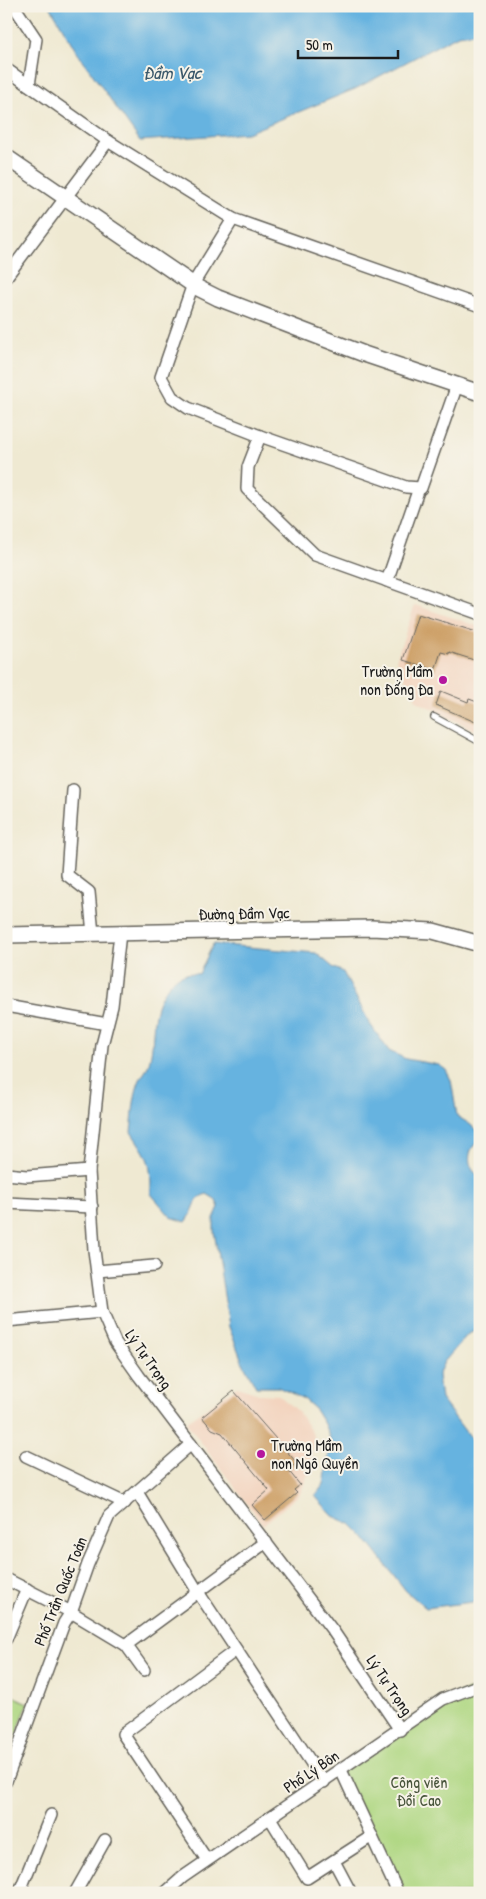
<svg xmlns="http://www.w3.org/2000/svg" width="486" height="1899" font-family="'Patrick Hand',sans-serif">
  <style>
    .built { fill: #f3d4bf }
    .green { fill: #afd782; stroke: #667a4f }
    .water { fill: #66b3e0; stroke: #41687e }
    .building { fill: #cb9b61 }
    .lines { fill: none; stroke-linecap: round; stroke-linejoin: round }
    .lane-casing { stroke: #66645c; stroke-width: 8 }
    .street-casing { stroke: #66645c; stroke-width: 14 }
    .secondary-casing { stroke: #66645c; stroke-width: 18 }
    .lane { stroke: #fff; stroke-width: 5.5 }
    .street { stroke: #fff; stroke-width: 11 }
    .secondary { stroke: #fff; stroke-width: 15 }
    .poi-dot { fill: #b5179e; stroke: #f7f3e8; stroke-width: 2 }
    .labels { text-anchor: middle; dominant-baseline: central; stroke-width: 4; stroke-linejoin: round; paint-order: stroke }
    .poi-label { font-size: 16px; fill: #1c1c1c; stroke: #f7f3e8; text-anchor: end }
    .street-label { font-size: 16px; fill: #1c1c1c; stroke: #f7f3e8 }
    .park-label { font-size: 16px; fill: #48543b; stroke: #f7f3e8 }
    .water-label { font-size: 18px; font-style: italic; fill: #3a586a; stroke: #f7f3e8 }
  </style>
  <rect width="100%" height="100%" fill="#f7f3e8"/>
  <filter id="ink" filterUnits="userSpaceOnUse"><feTurbulence type="fractalNoise" baseFrequency=".02" numOctaves="2"/><feDisplacementMap in="SourceGraphic" scale="10" xChannelSelector="R" yChannelSelector="G"/><feConvolveMatrix kernelMatrix="1 2 1 2 8 2 1 2 1" color-interpolation-filters="sRGB"/></filter>
  <filter id="wash" filterUnits="userSpaceOnUse"><feTurbulence type="fractalNoise" baseFrequency=".0096" numOctaves="4" result="noise"/><feDisplacementMap in="SourceGraphic" scale="20" xChannelSelector="R" yChannelSelector="G"/><feGaussianBlur stdDeviation="1.12" result="paint"/><feColorMatrix in="noise" values="0 0 0 0 0 0 0 0 0 0 0 0 0 0 0 0 0 1.4 0 .05"/><feComposite in="paint" operator="in"/></filter>
  <g filter="url(#wash)">
    <rect width="100%" height="100%" fill="#efe9d2"/>
    <!-- built -->
    <g class="built">
      <polygon points="415,605 480,627 480,733 417,701 396,660"/>
      <polygon points="237,1387 259,1394 279,1395 299,1413 314,1436 309,1472 300,1494 263,1525 186,1422"/>
    </g>
    <!-- green -->
    <g class="green">
      <polygon points="480,1686 480,1893 399,1893 341,1770 443,1699"/>
      <polygon points="6,1693 28,1703 6,1762"/>
    </g>
    <!-- water -->
    <g class="water">
      <polygon points="50,6 480,6 480,32 458,35 355,89 247,133 140,141 76,51"/>
      <path d="M213,944L316,953L334,968L343,972L370,1024L389,1051L406,1059L439,1065L446,1070L451,1080L457,1116C467,1123 478,1126 480,1141C466,1147 466,1170 480,1176V1329L468,1334L444,1362L438,1375L441,1399L480,1451V1601L426,1608L406,1591L364,1537L351,1524L333,1516L315,1496L324,1484L331,1441L324,1424L314,1408L304,1399L278,1387H256L242,1361L229,1327L214,1231V1218L219,1207L215,1199L207,1194C193,1197 195,1212 186,1222L171,1217L151,1194C151,1160 149,1159 131,1132C133,1115 133,1098 139,1082C141,1076 146,1072 148,1066C158,1035 146,1013 169,985C178,974 186,972 199,974Z"/>
    </g>
    <g id="blocks">
      <!-- building -->
      <g class="building">
        <polygon points="418,614 480,633 480,662 449,652 449,654 441,652 435,670 403,660"/>
        <polygon points="441,691 468,702 469,699 480,703 480,724 436,705"/>
        <polygon points="234,1391 297,1463 288,1470 300,1485 294,1490 297,1493 265,1520 252,1505 269,1490 222,1433 212,1429 202,1417"/>
      </g>
    </g>
  </g>
  <g filter="url(#ink)">
    <use href="#blocks" fill-opacity="0" stroke="#66645c" stroke-width="1"/>
    <g class="lines">
      <!-- lane casing -->
      <g class="lane-casing">
        <polyline id="lane" points="434,717 480,742"/>
      </g>
      <!-- street casing -->
      <g class="street-casing">
        <g id="street">
          <polyline points="14,6 36,39 29,85"/>
          <polyline points="6,69 108,141 233,219"/>
          <polyline points="6,277 108,141"/>
          <polyline points="480,306 233,219 193,284 161,377 172,397 188,408 260,436 248,467 247,489 315,555 480,614"/>
          <polyline points="260,436 406,487 421,488 457,385"/>
          <polyline points="387,581 419,488"/>
          <polyline points="73,790 67,875 89,892 93,934"/>
          <polyline points="120,933 112,1006 102,1045 89,1171 94,1250 102,1312 115,1342 139,1376 333,1631 400,1730"/>
          <polyline points="6,1006 107,1024"/>
          <polyline points="6,1174 27,1176 89,1171"/>
          <polyline points="6,1203 92,1207"/>
          <polyline points="97,1271 154,1266"/>
          <polyline points="6,1321 102,1312"/>
          <polyline points="26,1456 125,1503"/>
          <polyline points="137,1492 198,1592 324,1782"/>
          <polyline points="6,1579 71,1612 126,1645 144,1670"/>
          <polyline points="6,1639 27,1589"/>
          <polyline points="126,1645 266,1542"/>
          <polyline points="341,1770 398,1893"/>
          <polyline points="6,1781 64,1623 71,1612 88,1564 109,1516 191,1444"/>
          <polyline points="270,1818 307,1878 372,1836"/>
          <polyline points="207,1860 123,1734 236,1650"/>
          <polyline points="334,1861 351,1893"/>
          <polyline points="19,1893 51,1815"/>
          <polyline points="75,1893 105,1840"/>
          <polyline points="165,1893 183,1877 443,1699 480,1685"/>
        </g>
      </g>
      <!-- secondary casing -->
      <g class="secondary-casing">
        <g id="secondary">
          <polyline points="6,157 198,288 218,298 364,354 480,393"/>
          <polyline points="6,935 371,928 433,931 480,944"/>
        </g>
      </g>
      <!-- lane -->
      <use href="#lane" class="lane"/>
      <!-- street -->
      <use href="#street" class="street"/>
      <!-- secondary -->
      <use href="#secondary" class="secondary"/>
    </g>
  </g>
  <!-- markers -->
  <g class="poi-dot">
    <circle cx="443" cy="680" r="5"/>
    <circle cx="261" cy="1454" r="5"/>
  </g>
  <g class="labels">
    <!-- poi labels -->
    <g class="poi-label">
      <text x="433" y="671">Trường Mầm<tspan x="433" dy="18">non Đống Đa</tspan></text>
      <text x="271" y="1445" text-anchor="start">Trường Mầm<tspan x="271" dy="18">non Ngô Quyền</tspan></text>
    </g>
    <!-- street labels -->
    <g class="street-label">
      <text transform="translate(244 913) rotate(-1)">Đường Đầm Vạc</text>
      <text transform="translate(149 1359) rotate(55)">Lý Tự Trọng</text>
      <text transform="translate(60 1591) rotate(-68)">Phố Trần Quốc Toản</text>
      <text transform="translate(390 1685) rotate(56)">Lý Tự Trọng</text>
      <text transform="translate(311 1771) rotate(-34)">Phố Lý Bôn</text>
    </g>
    <!-- park labels -->
    <g class="park-label">
      <text x="419" y="1782">Công viên<tspan x="419" dy="18">Đồi Cao</tspan></text>
    </g>
    <!-- water labels -->
    <g class="water-label">
      <text x="172" y="72">Đầm Vạc</text>
    </g>
  </g>
  <!-- margin -->
  <rect width="486" height="1899" fill="none" stroke="#f7f3e8" stroke-width="25"/>
  <!-- scale -->
  <path d="M298 50v8h100v-8" fill="none" stroke="#1c1c1c" stroke-width="2.5"/>
  <text x="306" y="50" font-size="15" fill="#1c1c1c" stroke="#f7f3e8" stroke-width="4" paint-order="stroke">50 m</text>
</svg>
